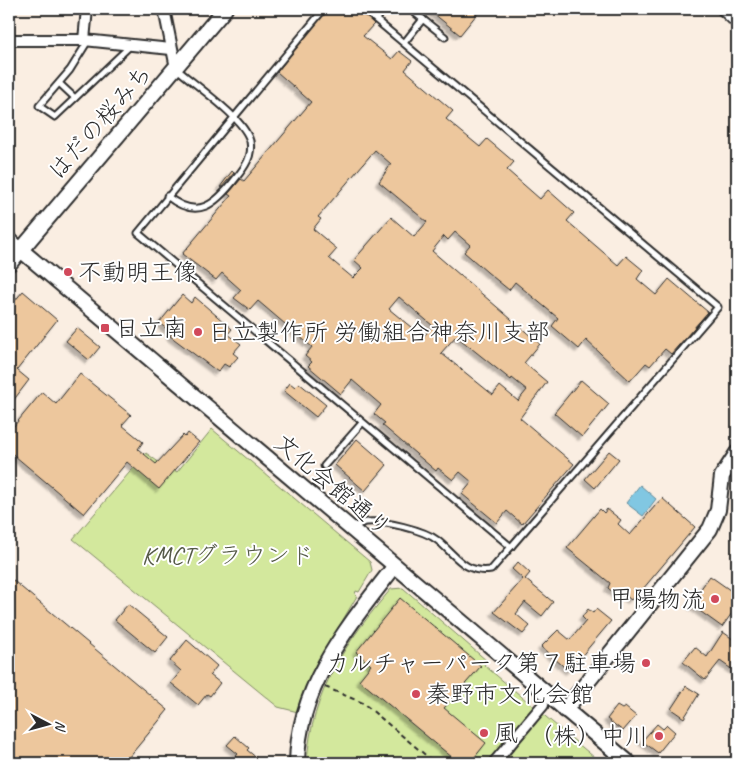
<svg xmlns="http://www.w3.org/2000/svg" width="746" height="772" font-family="Caveat,'Klee One',sans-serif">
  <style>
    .green { fill: #d3e89d; stroke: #7f8a64 }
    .water { fill: #81c7e2; stroke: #5f8999 }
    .building { fill: #edc79d; stroke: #2b2b2b; fill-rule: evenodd; filter: url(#shadow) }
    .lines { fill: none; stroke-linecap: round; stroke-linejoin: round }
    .lane-casing { stroke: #2b2b2b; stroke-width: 9 }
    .street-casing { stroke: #2b2b2b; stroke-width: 14 }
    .secondary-casing { stroke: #2b2b2b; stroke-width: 18 }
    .path { stroke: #2b2b2b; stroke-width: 2; stroke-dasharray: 5 4; stroke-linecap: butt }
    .lane { stroke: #fff; stroke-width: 5 }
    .street { stroke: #fff; stroke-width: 10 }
    .secondary { stroke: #fff; stroke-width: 14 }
    .poi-dot { fill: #d1495b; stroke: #fff; stroke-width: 2 }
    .labels { text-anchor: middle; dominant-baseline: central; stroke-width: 4; stroke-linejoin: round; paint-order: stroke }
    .street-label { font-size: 24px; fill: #2b2b2b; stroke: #fff }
    .poi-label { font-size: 24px; fill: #2b2b2b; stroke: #fff; text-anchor: start }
    .park-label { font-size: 24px; fill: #555a48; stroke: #fff }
  </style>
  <defs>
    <filter id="shadow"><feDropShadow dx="-3.5" dy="3.5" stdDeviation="1" flood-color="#0004"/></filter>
  </defs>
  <rect width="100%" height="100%" fill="#faeee2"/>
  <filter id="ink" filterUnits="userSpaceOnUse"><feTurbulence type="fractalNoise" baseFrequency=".02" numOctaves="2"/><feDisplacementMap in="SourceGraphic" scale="10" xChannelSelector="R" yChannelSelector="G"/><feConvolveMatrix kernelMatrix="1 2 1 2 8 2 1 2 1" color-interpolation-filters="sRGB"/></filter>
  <g filter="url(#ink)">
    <!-- green -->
    <g class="green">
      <polygon points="212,429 370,562 372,570 359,592 356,591 355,594 357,596 315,667 298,712 278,707 73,539 146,453 168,469 170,467 177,472"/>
      <path d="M403,588L487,661L484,665L601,763H307C311,692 346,642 391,589Z"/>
    </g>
    <!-- water -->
    <polygon class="water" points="640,485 656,499 643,516 626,503"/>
    <!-- building -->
    <g class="building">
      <path d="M328,9H359L374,24L363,36L392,59L399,51L412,61L405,70L453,111L446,119L480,147L487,139L514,162L507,170L540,199L548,190L574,213L567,221L618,265L626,256L643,270L637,279L656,295L669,279L708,312L671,354L665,349L650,366L646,363L630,381L586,340L579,349L552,326L558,318L515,282L509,290L487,272L464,252L470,245L455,232L448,240L444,236L432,251L540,344L524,363L547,382L520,418L574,464L522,524L507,511L497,523L462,494L472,482L460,472L453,480L438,468L436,471L382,425L385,423L374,414L381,405L352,380L341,394L308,366L312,362L305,356L312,347L258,301L250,310L234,298L241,290L222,273L216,280L182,254L231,196L228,194L241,179L244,181L311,102L277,72ZM375,150L391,164L379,182L427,222L414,237L391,217L354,260L363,268L353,278L329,258L337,249L313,229L321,219L318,217ZM399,297L433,326L423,337L389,309ZM456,336L511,380L512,378L527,390L518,401L500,386L493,395L441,353Z"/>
      <polygon points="428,9 481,9 460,35"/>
      <polygon points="232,171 234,173 221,188 220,187"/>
      <polygon points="23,291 57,320 17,370 29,380 9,406 9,308"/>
      <polygon points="182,295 191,303 195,297 232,329 228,334 241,344 233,353 238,357 229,367 224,364 218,372 170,336 172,333 159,323"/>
      <polygon points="77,328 100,347 89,360 66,341"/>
      <polygon points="80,374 131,415 122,425 143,442 138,449 156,464 183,435 185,437 188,433 199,442 159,489 127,462 84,514 9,451 9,432 42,392 56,404"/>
      <polygon points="581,380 609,404 582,437 554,413"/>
      <polygon points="290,383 295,387 299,383 326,405 316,417 284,391"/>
      <polygon points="357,439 387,465 365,491 335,465"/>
      <polygon points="609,451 619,459 595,488 585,479"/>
      <polygon points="662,498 695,527 637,596 635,595 631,600 621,592 616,595 608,588 610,583 567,548 600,509 604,513 607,509 621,520 618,524 630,535"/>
      <polygon points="518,562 530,573 525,579 553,602 542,616 525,602 516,614 530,626 523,634 494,612 523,579 512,569"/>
      <polygon points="710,576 737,595 737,606 722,627 690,604"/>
      <polygon points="9,577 168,710 124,763 9,763"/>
      <polygon points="400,598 481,666 444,708 486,743 470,763 459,763 359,680 371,665 356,652"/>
      <polygon points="128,604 168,637 155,653 115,620"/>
      <polygon points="588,609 593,613 596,609 611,621 569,671 541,647 558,630 570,640 586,621 582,617"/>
      <polygon points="723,632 737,642 737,673 720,661 705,680 683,662 695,647 707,657"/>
      <polygon points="187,640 217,666 210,675 220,683 210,696 207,694 198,705 171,683 181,671 170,661"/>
      <polygon points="686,686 699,694 684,718 671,709"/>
      <polygon points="617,706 622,709 625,707 636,716 623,731 607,719"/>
      <polygon points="657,724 663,729 667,725 675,732 658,753 642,741"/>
      <polygon points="235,736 249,748 247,750 263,763 230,763 238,754 227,745"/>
    </g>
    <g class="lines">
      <!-- lane casing -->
      <g class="lane-casing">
        <g id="lane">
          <polyline points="324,9 138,233 511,547"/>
          <polyline points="410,9 445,37"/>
          <polyline points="376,19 384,9"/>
          <polyline points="88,41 70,70 39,106 55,117 130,46"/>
          <polyline points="404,43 423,19"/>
          <polyline points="59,83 75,98"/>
          <path d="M167,196C198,221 216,204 236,178C245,167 253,156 250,141C244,118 195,85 177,69"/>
          <polyline points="324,466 362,423"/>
          <path d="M353,527C357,526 362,522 367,522C383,520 424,530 437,540C455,554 464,574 491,570L718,307L363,9"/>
        </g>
      </g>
      <!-- street casing -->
      <g class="street-casing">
        <g id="street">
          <polyline points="164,9 176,68"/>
          <polyline points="722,9 737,23"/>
          <polyline points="9,40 84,40 171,49"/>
          <polyline points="84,40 87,9"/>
          <polyline points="494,763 543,705"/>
        </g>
      </g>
      <!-- secondary casing -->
      <g class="secondary-casing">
        <g id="secondary">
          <polyline points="9,240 629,763"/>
          <polyline points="9,264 225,9"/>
          <polyline points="565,710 710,529 718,510 722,476 737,453"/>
          <path d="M297,763C298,685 349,625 394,567"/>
        </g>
      </g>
      <!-- path -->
      <polyline class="path" points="325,687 363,703 435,763"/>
      <!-- lane -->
      <use href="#lane" class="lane"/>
      <!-- street -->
      <use href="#street" class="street"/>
      <!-- secondary -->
      <use href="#secondary" class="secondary"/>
    </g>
  </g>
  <!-- markers -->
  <g class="poi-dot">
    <circle cx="68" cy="272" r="5"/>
    <rect x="100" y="323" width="10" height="10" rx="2.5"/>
    <circle cx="198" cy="332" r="5"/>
    <circle cx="715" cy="599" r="5"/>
    <circle cx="646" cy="663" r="5"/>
    <circle cx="416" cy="694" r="5"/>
    <circle cx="484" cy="733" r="5"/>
    <circle cx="659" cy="736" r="5"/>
  </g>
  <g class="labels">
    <!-- street labels -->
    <g class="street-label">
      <text transform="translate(100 122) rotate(-49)">はだの桜みち</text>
      <text transform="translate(333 485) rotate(40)">文化会館通り</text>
    </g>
    <!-- poi labels -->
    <g class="poi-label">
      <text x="78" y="272">不動明王像</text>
      <text x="115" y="328">日立南</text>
      <text x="208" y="332">日立製作所 労働組合神奈川支部</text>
      <text x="705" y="599" text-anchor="end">甲陽物流</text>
      <text x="636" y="663" text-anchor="end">カルチャーパーク第７駐車場</text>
      <text x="426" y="694">秦野市文化会館</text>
      <text x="494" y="733">風</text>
      <text x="649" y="736" text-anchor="end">（株）中川</text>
    </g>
    <!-- park labels -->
    <g class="park-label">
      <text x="228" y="555">KMCTグラウンド</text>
    </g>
  </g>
  <!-- margin -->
  <rect width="746" height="772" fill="none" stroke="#fff" stroke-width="30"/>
  <rect x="15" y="15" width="716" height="742" fill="none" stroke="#2b2b2b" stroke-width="2" filter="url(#ink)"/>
  <!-- north arrow -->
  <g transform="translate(48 724) rotate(96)" stroke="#ffffff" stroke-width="4" paint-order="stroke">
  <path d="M0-4L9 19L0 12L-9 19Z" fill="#2b2b2b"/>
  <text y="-8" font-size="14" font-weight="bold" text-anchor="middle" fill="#2b2b2b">N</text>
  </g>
</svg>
